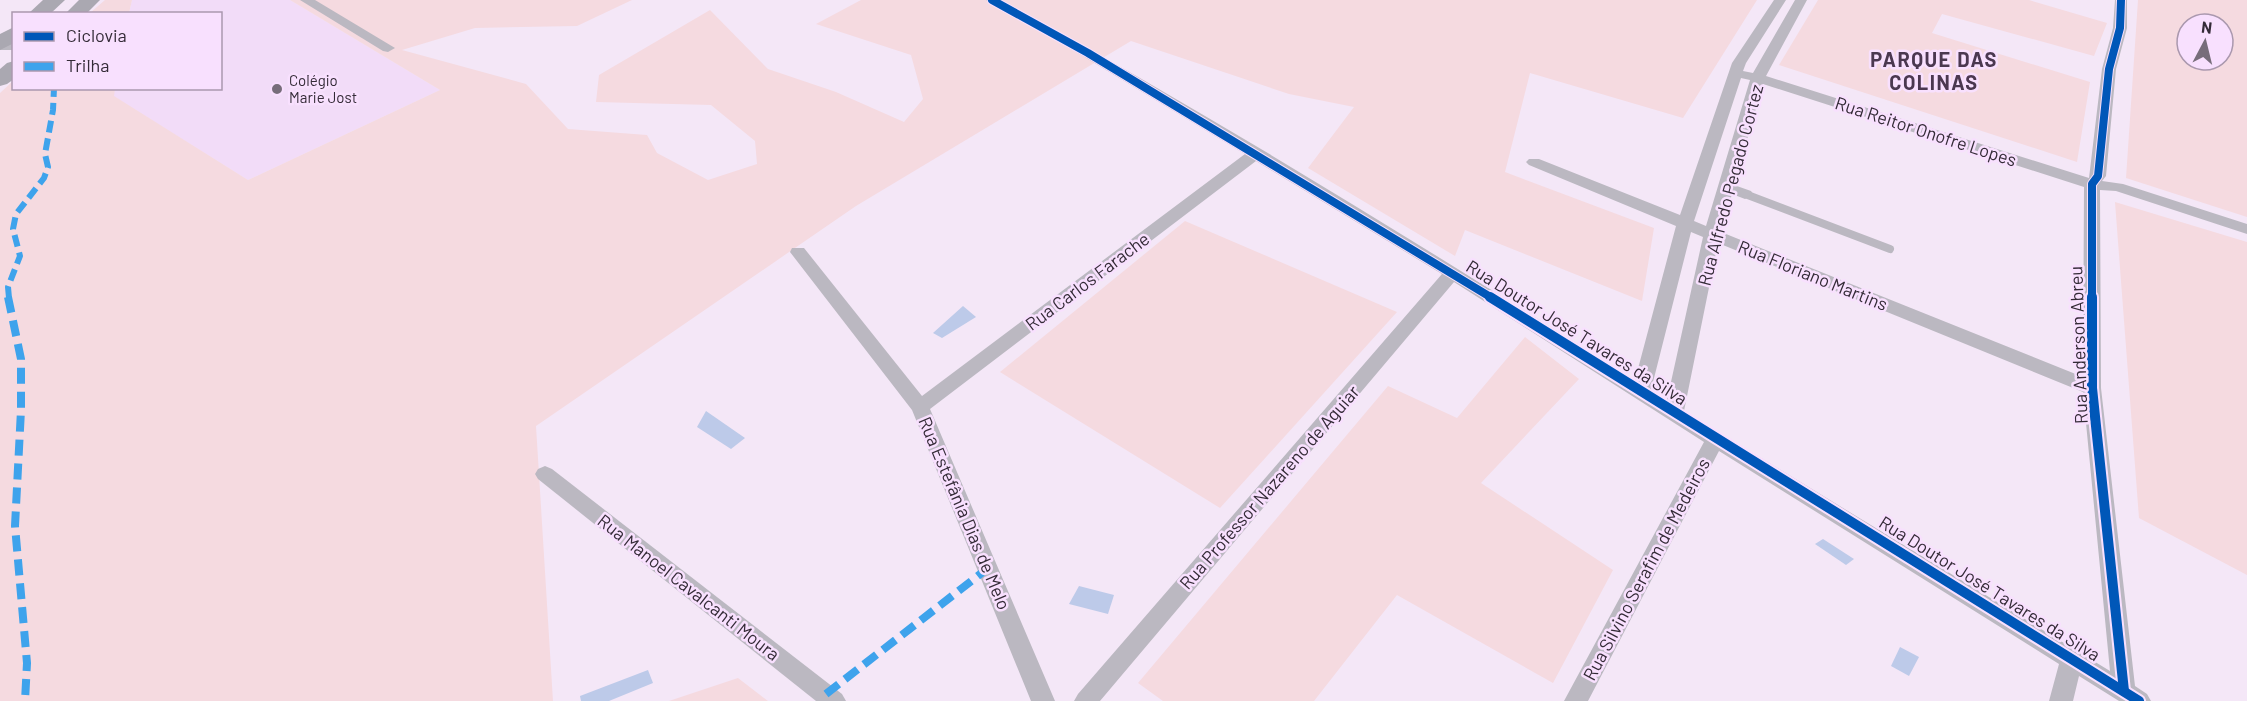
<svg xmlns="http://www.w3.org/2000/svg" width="2247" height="701" font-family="Barlow,sans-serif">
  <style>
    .built { fill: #f2dcf8 }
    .green { fill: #f5dae0; fill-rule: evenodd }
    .water { fill: #bdcae9 }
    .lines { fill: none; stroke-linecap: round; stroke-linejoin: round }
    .lane { stroke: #bbb8c1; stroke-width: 8 }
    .street { fill: #bbb8c1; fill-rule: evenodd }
    .primary { fill: #aaa8b1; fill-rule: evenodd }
    .quiet-far1 { stroke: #3ea3ec; stroke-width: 6; stroke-dasharray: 12 6; stroke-linecap: butt }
    .quiet { stroke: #3ea3ec; stroke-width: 8; stroke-dasharray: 16 8; stroke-linecap: butt }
    .cycleway-far1-casing { stroke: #f8e0fe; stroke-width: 10 }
    .cycleway-casing { stroke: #f8e0fe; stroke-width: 14 }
    .cycleway-far1 { stroke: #0057b8; stroke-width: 8 }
    .cycleway { stroke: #0057b8; stroke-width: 10 }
    .poi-dot { fill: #776d7a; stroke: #f8e0fe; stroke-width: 2 }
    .labels { text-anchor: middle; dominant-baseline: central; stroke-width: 5; stroke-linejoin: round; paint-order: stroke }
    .far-poi-label { font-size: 15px; fill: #342b37; stroke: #f8e0fe; text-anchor: start }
    .street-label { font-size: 18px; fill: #342b37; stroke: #f8e0fe }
    .far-district-label { font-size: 20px; font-weight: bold; letter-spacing: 1.5px; fill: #4b3850; stroke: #f8e0fe }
  </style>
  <rect width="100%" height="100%" fill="#f4e7f7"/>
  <!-- built -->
  <polygon class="built" points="132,0 290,0 440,90 248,180 113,96 115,89 220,88 220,14 129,13"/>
  <!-- green -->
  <g class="green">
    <polygon points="105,0 132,0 129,13 90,13"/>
    <polygon points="290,0 632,0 577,26 475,28 402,50 526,84 568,129 647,135 657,153 708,180 757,164 755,141 711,105 596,102 599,75 710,10 768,69 836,92 904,122 923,99 911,55 816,24 861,0 1757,0 1683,118 1530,73 1505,172 1654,228 1642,301 1465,230 1455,256 1308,168 1354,107 1289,94 1131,41 856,206 536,426 553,701 0,701 0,93 13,81 14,88 115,89 114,96 248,180 440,90"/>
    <polygon points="1818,0 2029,0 2107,23 2094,56 1942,14 1932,33 2090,82 2077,162 1779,65"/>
    <path d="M2138,0H2247V217L2126,178ZM2187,24H2223V60H2187Z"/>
    <polygon points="2115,202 2247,242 2247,575 2139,518"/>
    <polygon points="1185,221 1397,312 1220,508 1000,372"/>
    <polygon points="1525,337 1579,379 1481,483 1613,570 1553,683 1397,595 1314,701 1163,701 1138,683 1388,386 1457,418"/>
    <polygon points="738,678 768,701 669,701"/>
  </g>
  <!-- water -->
  <g class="water">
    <polygon points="963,306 976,317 942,338 933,333"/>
    <polygon points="706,411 745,438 731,449 697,427"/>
    <polygon points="1823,539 1854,559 1846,565 1815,544"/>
    <polygon points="1079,586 1114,595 1108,614 1069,604"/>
    <polygon points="1900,647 1919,657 1909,676 1891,666"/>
    <polygon points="648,670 653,683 609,701 581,701 580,696"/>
  </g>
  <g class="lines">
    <!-- lane -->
    <polyline class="lane" points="1745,194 1890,249"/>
    <!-- street -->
    <g class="street">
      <polygon points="300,0 315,0 395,48 388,52 383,51"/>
      <path d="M986,0H1001C1217,118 1427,249 1635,380L1676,226L1529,165L1526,162L1529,159H1539L1680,215L1732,63L1774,0H1786L1746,63L1743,71L1753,73L1795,0H1807L1766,76L2089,178L2102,69L2113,28L2115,0H2127V28L2116,69L2106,176L2102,181L2123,184L2247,224V234L2116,191L2100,190L2101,388L2135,686L2147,694L2151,701H2119L2079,676L2073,701H2049L2059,664L1719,451L1588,701H1564L1704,442L1454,282L1100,701H1074L1078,694L1442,274L1256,161L930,409L1055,701H1031L912,410L790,252L792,248H804L922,396L1245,154L1083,56ZM1741,78L1750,80L1706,226L1694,221ZM1763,84L2084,187L2083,377L1721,232L1732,194L1745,199L1753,194L1751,191L1734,185ZM1691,232L1703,237L1667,400L1651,390ZM1718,243L2083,392L2110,671L1684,411Z"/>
      <rect x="0" y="42" width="14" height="8"/>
      <polygon points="545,466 552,469 842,694 846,701 816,701 538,479 535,474 538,469"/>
    </g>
    <!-- primary -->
    <g class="primary">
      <polygon points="43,0 65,0 50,14 28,14"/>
      <polygon points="79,0 100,0 86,14 65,14"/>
      <polygon points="14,27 14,43 0,50 0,34"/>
      <polygon points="14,61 14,79 7,84 0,86 0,69 7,63"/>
    </g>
    <!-- quiet-far1 -->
    <polyline class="quiet-far1" points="9,298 8,287 20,256 13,229 16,214 44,178 48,167 45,154 53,110 54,88"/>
    <!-- quiet -->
    <g class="quiet">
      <polyline points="8,297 21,359 21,410 15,526 27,663 25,701"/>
      <polyline points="826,694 988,568"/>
    </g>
    <!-- cycleway-far1 casing -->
    <g class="cycleway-far1-casing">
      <g id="cycleway-far1">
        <polyline points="992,0 1088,53 1492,298"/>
        <polyline points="2092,298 2092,184 2098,176 2109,69 2120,28 2121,0"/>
      </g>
    </g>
    <!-- cycleway casing -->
    <g class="cycleway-casing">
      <g id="cycleway">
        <polyline points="1490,297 2139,701"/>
        <polyline points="2092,297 2092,388 2124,691"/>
      </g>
    </g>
    <!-- cycleway-far1 -->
    <use href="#cycleway-far1" class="cycleway-far1"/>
    <!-- cycleway -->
    <use href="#cycleway" class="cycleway"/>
  </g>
  <!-- markers -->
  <circle class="poi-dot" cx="277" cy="89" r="6"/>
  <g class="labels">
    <!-- far-poi labels -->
    <g class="far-poi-label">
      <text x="289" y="80">Colégio<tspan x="289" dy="17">Marie Jost</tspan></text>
    </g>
    <!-- street labels -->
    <g class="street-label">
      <text transform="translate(1926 131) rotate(18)">Rua Reitor Onofre Lopes</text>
      <text transform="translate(1730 185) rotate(-75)">Rua Alfredo Pegado Cortez</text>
      <text transform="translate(1813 275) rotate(22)">Rua Floriano Martins</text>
      <text transform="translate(1087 281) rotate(-37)">Rua Carlos Farache</text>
      <text transform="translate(1577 332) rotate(32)">Rua Doutor José Tavares da Silva</text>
      <text transform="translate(2078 345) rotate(-92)">Rua Anderson Abreu</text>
      <text transform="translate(1269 487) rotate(-49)">Rua Professor Nazareno de Aguiar</text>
      <text transform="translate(965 513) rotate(67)">Rua Estefânia Dias de Melo</text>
      <text transform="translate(1646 569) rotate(-62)">Rua Silvino Serafim de Medeiros</text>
      <text transform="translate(689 587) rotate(38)">Rua Manoel Cavalcanti Moura</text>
      <text transform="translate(1990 588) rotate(32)">Rua Doutor José Tavares da Silva</text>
    </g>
    <!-- far-district labels -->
    <g class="far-district-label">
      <text x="1934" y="59">PARQUE DAS<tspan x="1934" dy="23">COLINAS</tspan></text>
    </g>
  </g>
  <!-- legend -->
  <rect x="12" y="12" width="210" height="78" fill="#f8e0fe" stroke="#aa98ae" stroke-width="1.5"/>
  <rect x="24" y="32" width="30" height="9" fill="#0057b8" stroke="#aa98ae" stroke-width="1.5"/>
  <text x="66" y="42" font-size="18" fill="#342b37">Ciclovia</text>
  <rect x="24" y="62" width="30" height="9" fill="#3ea3ec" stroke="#aa98ae" stroke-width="1.5"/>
  <text x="66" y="72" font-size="18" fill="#342b37">Trilha</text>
  <!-- north arrow -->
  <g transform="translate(2205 42) rotate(7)"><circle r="28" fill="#f8e0fe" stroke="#aa98ae" stroke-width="1.5"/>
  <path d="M0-4.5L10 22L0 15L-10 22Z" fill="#776d7a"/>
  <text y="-9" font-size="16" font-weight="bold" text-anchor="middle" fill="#342b37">N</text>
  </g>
</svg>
